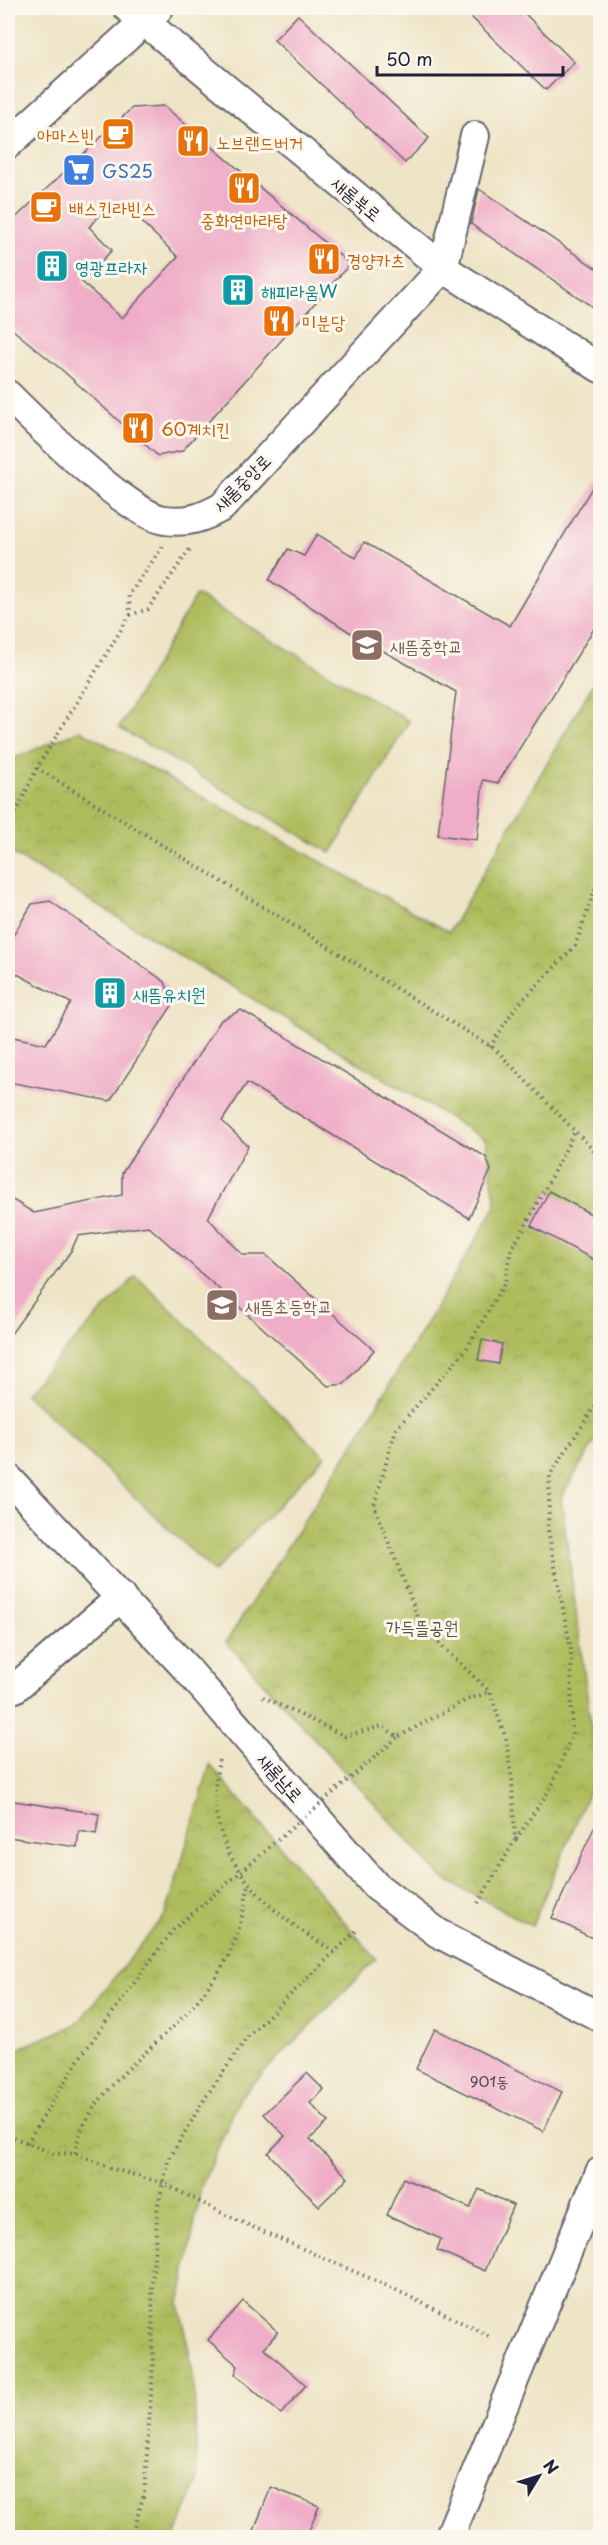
<svg xmlns="http://www.w3.org/2000/svg" width="608" height="2545" font-family="'Playpen Sans','Poor Story',sans-serif">
  <style>
    .park { fill: url(#park-crowns); stroke: #68704d; stroke-width: 1.5 }
    .pitch { fill: #afbd5f; stroke: #68704d; stroke-width: 1.5 }
    .building { fill: #efadc7; fill-rule: evenodd }
    .lines { fill: none; stroke-linecap: round; stroke-linejoin: round }
    .minor-casing { stroke: #69666c; stroke-width: 32 }
    .path { stroke: #69666c; stroke-width: 4; stroke-dasharray: 1.5 4.5; stroke-linecap: butt }
    .minor { stroke: #fff; stroke-width: 28 }
    .path-bridge { stroke: #69666c; stroke-width: 4; stroke-dasharray: 1.5 4.5; stroke-linecap: butt }
    .labels { text-anchor: middle; dominant-baseline: central; stroke-width: 6; stroke-linejoin: round; paint-order: stroke }
    .number-label { font-size: 15px; fill: #55455e }
    .food-label { font-size: 18px; fill: #c56008; stroke: #fbf7ec; text-anchor: start }
    .shop-label { font-size: 18px; fill: #366cbe; stroke: #fbf7ec; text-anchor: start }
    .street-label { font-size: 18px; fill: #22223b; stroke: #fbf7ec }
    .culture-label { font-size: 18px; fill: #0d838f; stroke: #fbf7ec; text-anchor: start }
    .education-label { font-size: 18px; fill: #785e54; stroke: #fbf7ec; text-anchor: start }
    .park-label { font-size: 18px; fill: #535848; stroke: #fbf7ec }
  </style>
  <defs>
    <pattern id="park-crowns" width="20" height="18" patternUnits="userSpaceOnUse" patternTransform="scale(1.5)"><rect width="20" height="18" fill="#afbd5f"/><path d="M2 6a3 3 0 1 1 6 0M12 15a3 3 0 1 1 6 0" fill="none" stroke="#96a253"/></pattern>
  </defs>
  <rect width="100%" height="100%" fill="#fbf7ec"/>
  <filter id="ink" filterUnits="userSpaceOnUse"><feTurbulence type="fractalNoise" baseFrequency=".0167" numOctaves="2"/><feDisplacementMap in="SourceGraphic" scale="12" xChannelSelector="R" yChannelSelector="G"/><feConvolveMatrix kernelMatrix="1 2 1 2 8 2 1 2 1" color-interpolation-filters="sRGB"/></filter>
  <filter id="wash" filterUnits="userSpaceOnUse"><feTurbulence type="fractalNoise" baseFrequency=".008" numOctaves="4" result="noise"/><feDisplacementMap in="SourceGraphic" scale="24" xChannelSelector="R" yChannelSelector="G"/><feGaussianBlur stdDeviation="1.35" result="paint"/><feColorMatrix in="noise" values="0 0 0 0 0 0 0 0 0 0 0 0 0 0 0 0 0 1.4 0 .05"/><feComposite in="paint" operator="in"/></filter>
  <g filter="url(#wash)">
    <rect width="100%" height="100%" fill="#eee4c6"/>
    <!-- park -->
    <g class="park">
      <polygon points="600,672 600,1433 561,1497 597,1773 532,1926 441,1877 226,1642 365,1426 496,1206 486,1140 8,851 8,761 80,730 449,932"/>
      <polygon points="210,1765 376,1959 240,2097 201,2187 180,2304 194,2380 197,2483 175,2537 8,2537 8,2053 77,2024 166,1914"/>
    </g>
    <!-- pitch -->
    <g class="pitch">
      <polygon points="196,595 409,721 331,853 119,728"/>
      <polygon points="136,1276 325,1456 214,1572 25,1393"/>
    </g>
    <g id="blocks">
      <!-- building -->
      <g class="building">
        <polygon points="462,8 519,8 574,62 546,90"/>
        <polygon points="298,15 429,138 405,163 274,40"/>
        <path d="M164,106L350,264L182,451L158,456L62,370L8,326V225L132,108ZM107,206L127,208L178,257L122,318L82,282L112,250L89,227Z"/>
        <polygon points="479,189 600,271 600,312 471,224"/>
        <polygon points="600,474 600,619 498,783 483,780 477,840 438,835 456,692 348,631 269,580 288,549 304,556 317,534 356,558 364,542 510,626"/>
        <polygon points="50,901 165,982 173,1004 110,1101 8,1082 8,1036 46,1044 71,1003 8,969 8,944 32,904"/>
        <polygon points="241,1010 486,1157 491,1170 469,1218 247,1083 222,1121 248,1146 208,1218 243,1255 266,1255 374,1350 344,1384 328,1386 148,1226 78,1236 71,1251 8,1338 8,1197 34,1213 122,1195 122,1173 221,1020"/>
        <polygon points="549,1191 600,1219 600,1263 531,1226"/>
        <polygon points="482,1340 502,1344 498,1364 478,1360"/>
        <polygon points="8,1800 99,1814 96,1834 79,1831 77,1847 8,1837"/>
        <polygon points="600,1815 600,1926 594,1939 552,1918"/>
        <polygon points="435,2029 562,2092 543,2131 416,2069"/>
        <polygon points="307,2073 324,2090 310,2103 328,2122 310,2139 348,2178 319,2206 268,2153 285,2136 264,2114"/>
        <polygon points="403,2178 470,2208 479,2189 513,2205 485,2271 437,2250 441,2239 387,2215"/>
        <polygon points="243,2301 278,2332 264,2348 306,2385 281,2414 235,2374 238,2366 208,2340"/>
        <polygon points="271,2487 319,2506 306,2538 251,2538"/>
      </g>
    </g>
  </g>
  <g filter="url(#ink)">
    <use href="#blocks" fill-opacity="0" stroke="#69666c" stroke-width="1.5"/>
    <g class="lines">
      <!-- minor casing -->
      <g class="minor-casing">
        <g id="minor">
          <polyline points="128,8 443,268 600,368"/>
          <polyline points="8,144 159,8"/>
          <path d="M8,395C35,422 131,517 165,520C188,523 202,518 222,507L443,268L475,136"/>
          <polyline points="8,1478 185,1667 376,1886 438,1933 600,2017"/>
          <polyline points="8,1688 15,1688 121,1597"/>
          <polyline points="449,2538 600,2172"/>
        </g>
      </g>
      <!-- path -->
      <g class="path">
        <polyline points="130,615 148,609 190,549"/>
        <polyline points="37,768 495,1049 600,1157"/>
        <polyline points="8,804 17,810"/>
        <polyline points="8,829 37,768 130,615 129,595 163,546"/>
        <polyline points="490,1047 515,1008 575,946 600,875"/>
        <polyline points="263,1697 345,1736 382,1726 398,1737 466,1700 490,1692"/>
        <path d="M219,1760C217,1773 214,1789 215,1802C220,1871 277,1919 334,1951"/>
        <polyline points="516,1839 552,1786 572,1734 571,1650 548,1530 550,1475 600,1398"/>
        <polyline points="478,1903 515,1840 512,1780 506,1739 490,1692 422,1627 374,1505 396,1429 466,1350 505,1282 511,1249 525,1227 575,1131"/>
        <polyline points="8,2135 54,2154 75,2153 110,2168 163,2183 230,2217 392,2288 489,2336"/>
        <polyline points="27,2143 81,2056 173,1930"/>
        <path d="M75,2153C82,2100 146,2055 182,2018C198,2001 212,1983 224,1963C239,1940 243,1911 249,1884"/>
        <polyline points="131,2538 144,2494 153,2366 152,2283 158,2205 168,2161 205,2098 249,2035 357,1930"/>
      </g>
      <!-- minor -->
      <use href="#minor" class="minor"/>
      <!-- path-bridge -->
      <polyline class="path-bridge" points="173,1930 398,1737"/>
    </g>
  </g>
  <!-- icons -->
  <defs>
    <g id="cafe-square" transform="scale(1.725)"><rect x="-9" y="-9" width="18" height="18" rx="4" fill="#e8710a" stroke="#fbf7ec"/><path d="M-5.5-4.5H6V0H3Q3 3.5 0 3.5H-2.5Q-5.5 3.5-5.5 0ZM3-3.2v2h1.7v-2ZM-6 4.5H4V6H-6Z" fill="#fff"/></g>
    <g id="restaurant-square" transform="scale(1.725)"><rect x="-9" y="-9" width="18" height="18" rx="4" fill="#e8710a" stroke="#fbf7ec"/><path d="M-5-6h1v4h1v-4h1v4h1v-4h1v5L-1.5 .5V6h-2V.5L-5-1ZM5-6V6H3V1.5H1.5Q1.5-4 5-6Z" fill="#fff"/></g>
    <g id="supermarket-square" transform="scale(1.725)"><rect x="-9" y="-9" width="18" height="18" rx="4" fill="#3f7fe0" stroke="#fbf7ec"/><path d="M-6-5.5h2.5l.6 2H6L4.5 2H-2.5L-4.4-4H-6ZM-1.5 3.2a1.3 1.3 0 1 0 .1 0ZM3 3.2a1.3 1.3 0 1 0 .1 0Z" fill="#fff"/></g>
    <g id="building-square" transform="scale(1.725)"><rect x="-9" y="-9" width="18" height="18" rx="4" fill="#0f9aa8" stroke="#fbf7ec"/><path d="M-4-6H4V6H1V3H-1V6H-4ZM-2.5-4.3h1.7v1.8h-1.7ZM.8-4.3h1.7v1.8H.8ZM-2.5-1h1.7V.8h-1.7ZM.8-1h1.7V.8H.8Z" fill="#fff"/></g>
    <g id="school-square" transform="scale(1.725)"><rect x="-9" y="-9" width="18" height="18" rx="4" fill="#8d6e63" stroke="#fbf7ec"/><path d="M0-5L7-2L0 1L-7-2ZM-4 1L0 2.5L4 1V4Q0 6-4 4Z" fill="#fff"/></g>
  </defs>
  <g fill-rule="evenodd">
    <use href="#cafe-square" x="118" y="134"/>
    <use href="#restaurant-square" x="193" y="141"/>
    <use href="#supermarket-square" x="79" y="170"/>
    <use href="#restaurant-square" x="244" y="188"/>
    <use href="#cafe-square" x="46" y="207"/>
    <use href="#restaurant-square" x="324" y="259"/>
    <use href="#building-square" x="52" y="266"/>
    <use href="#building-square" x="238" y="290"/>
    <use href="#restaurant-square" x="279" y="321"/>
    <use href="#restaurant-square" x="138" y="428"/>
    <use href="#school-square" x="367" y="645"/>
    <use href="#building-square" x="110" y="993"/>
    <use href="#school-square" x="222" y="1305"/>
  </g>
  <g class="labels">
    <!-- number labels -->
    <g class="number-label">
      <text x="489" y="2080">901동</text>
    </g>
    <!-- food labels -->
    <g class="food-label">
      <text x="95" y="134" text-anchor="end">아마스빈</text>
      <text x="216" y="141">노브랜드버거</text>
      <text x="69" y="207">배스킨라빈스</text>
      <text x="244" y="219" text-anchor="middle">중화연마라탕</text>
      <text x="347" y="259">경양카츠</text>
      <text x="302" y="321">미분당</text>
      <text x="161" y="428">60계치킨</text>
    </g>
    <!-- shop labels -->
    <g class="shop-label">
      <text x="102" y="170">GS25</text>
    </g>
    <!-- street labels -->
    <g class="street-label">
      <text transform="translate(357 198) rotate(40)">새롬북로</text>
      <text transform="translate(241 482) rotate(-45)">새롬중앙로</text>
      <text transform="translate(281 1777) rotate(49)">새롬남로</text>
    </g>
    <!-- culture labels -->
    <g class="culture-label">
      <text x="75" y="266">영광프라자</text>
      <text x="261" y="290">해피라움W</text>
      <text x="133" y="993">새뜸유치원</text>
    </g>
    <!-- education labels -->
    <g class="education-label">
      <text x="390" y="645">새뜸중학교</text>
      <text x="245" y="1305">새뜸초등학교</text>
    </g>
    <!-- park labels -->
    <g class="park-label">
      <text x="422" y="1626">가득뜰공원</text>
    </g>
  </g>
  <!-- margin -->
  <rect width="608" height="2545" fill="none" stroke="#fbf7ec" stroke-width="30"/>
  <!-- north arrow -->
  <g transform="translate(539 2476) rotate(52)" stroke="#fbf7ec" stroke-width="4.5" paint-order="stroke">
  <path d="M0-4.5L10 22L0 15L-10 22Z" fill="#22223b"/>
  <text y="-9" font-size="16" font-weight="bold" text-anchor="middle" fill="#22223b">N</text>
  </g>
  <!-- scale -->
  <path d="M377 66v9h186v-9" fill="none" stroke="#22223b" stroke-width="3"/>
  <text x="386" y="66" font-size="18" fill="#22223b" stroke="#fbf7ec" stroke-width="4.5" paint-order="stroke">50 m</text>
</svg>
